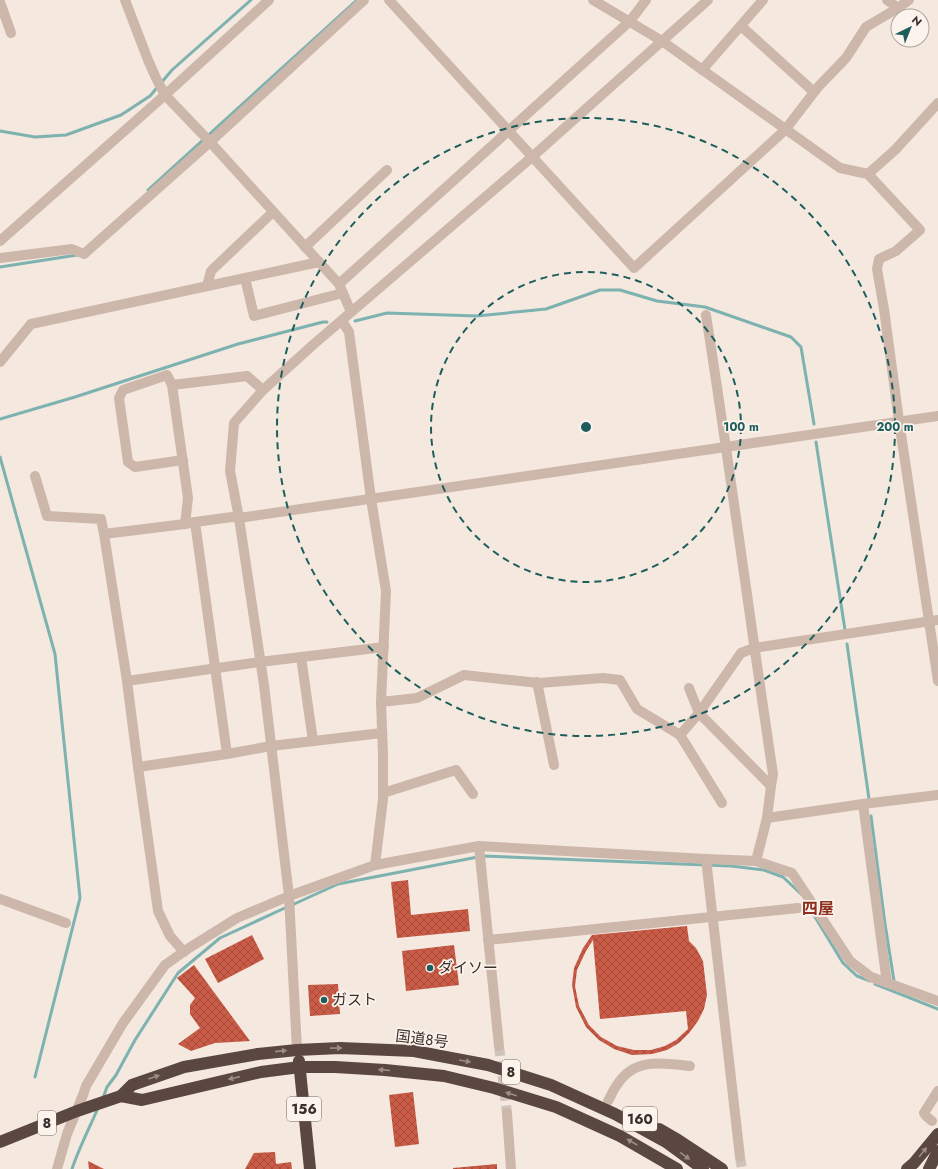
<svg xmlns="http://www.w3.org/2000/svg" width="938" height="1169" font-family="Jost,'Noto Sans JP',sans-serif">
  <style>
    .lines { fill: none; stroke-linecap: round; stroke-linejoin: round }
    .stream { stroke: #7db2b0; stroke-width: 3 }
    .building { fill: url(#building-cross-hatch); fill-rule: evenodd }
    .minor-tunnel { stroke: #cfc3bb; stroke-width: 10; stroke-dasharray: 10 5; stroke-linecap: butt }
    .minor { stroke: #cdb7aa; stroke-width: 10 }
    .highway { stroke: #5b4741; stroke-width: 12 }
    .oneway { fill: #9b8c85 }
    .ring { fill: none; stroke: #1d5e5d; stroke-width: 2; stroke-dasharray: 7 5 }
    .poi-dot { fill: #1d5e5d; stroke: #fbf3ec; stroke-width: 1.5 }
    .labels { text-anchor: middle; dominant-baseline: central; stroke-width: 3.5; stroke-linejoin: round; paint-order: stroke }
    .shield { fill: #fbf3ec; stroke: #746964; stroke-width: 1 }
    .shield-label { font-size: 14px; font-weight: bold; fill: #3a2e2a }
    .poi-label { font-size: 15px; fill: #3a2e2a; stroke: #fbf3ec; text-anchor: start }
    .street-label { font-size: 15px; fill: #3a2e2a; stroke: #fbf3ec }
    .neighbourhood-label { font-size: 16px; font-weight: bold; fill: #8d301f; stroke: #fbf3ec }
    .centre { fill: #1d5e5d; stroke: #fbf3ec; stroke-width: 2 }
    .ring-label { font-size: 12px; text-anchor: middle; font-weight: bold; fill: #1d5e5d; stroke: #fbf3ec; stroke-width: 3.5; stroke-linejoin: round; paint-order: stroke }
  </style>
  <defs>
    <pattern id="building-cross-hatch" width="8" height="8" patternUnits="userSpaceOnUse"><rect width="8" height="8" fill="#ca5c47"/><path d="M0 0l8 8M0 8l8-8" fill="none" stroke="#a54c3b"/></pattern>
  </defs>
  <rect width="100%" height="100%" fill="#f4e8df"/>
  <g class="lines">
    <!-- stream -->
    <g class="stream">
      <polyline points="0,131 35,137 66,135 121,115 150,96 172,70 251,0"/>
      <polyline points="148,190 357,0"/>
      <polyline points="0,267 77,255"/>
      <polyline points="355,321 387,313 477,316 546,309 600,290 620,290 657,301 705,307 791,337 801,347 814,424"/>
      <polyline points="0,419 75,397 238,344 323,322 327,322"/>
      <polyline points="816,442 845,630"/>
      <polyline points="0,457 55,654 80,898 35,1077"/>
      <polyline points="847,644 869,799"/>
      <polyline points="871,816 885,924 894,981"/>
      <polyline points="292,905 338,884 483,856 731,866 764,870 783,877 801,894"/>
      <polyline points="812,912 843,963 857,976 870,981"/>
      <polyline points="875,984 938,1009"/>
      <polyline points="103,1098 107,1087 116,1075 135,1040 178,973 220,938 287,907"/>
      <path d="M72,1169C79,1148 89,1129 98,1108"/>
    </g>
  </g>
  <!-- building -->
  <g class="building">
    <polygon points="408,880 411,915 468,909 470,931 397,938 391,882"/>
    <path d="M687,926L689,941L696,948L703,961L707,995L704,1009L698,1021L689,1033L679,1043L667,1050L652,1054L632,1055L614,1049L599,1040L586,1027L576,1007L572,985L574,968L583,948L592,935ZM593,940L600,1019L686,1011L688,1029L676,1040L665,1046L651,1050H634L617,1046L601,1037L589,1025L579,1006L575,986L577,970L586,951Z"/>
    <polygon points="252,935 264,959 218,983 205,959"/>
    <polygon points="454,945 459,985 406,991 402,951"/>
    <polygon points="194,965 250,1041 215,1043 191,1051 178,1044 200,1028 190,1014 190,1005 195,998 177,978"/>
    <polygon points="338,984 340,1014 310,1016 308,985"/>
    <polygon points="413,1092 419,1144 395,1147 389,1095"/>
    <polygon points="275,1152 276,1164 291,1162 292,1169 245,1169 254,1153"/>
    <polygon points="88,1161 104,1169 89,1169"/>
    <polygon points="497,1164 497,1169 453,1169 453,1168"/>
  </g>
  <g class="lines">
    <!-- minor-tunnel -->
    <g class="minor-tunnel">
      <polyline points="499,1046 507,1113"/>
      <polyline points="740,1157 742,1169"/>
    </g>
    <!-- minor -->
    <g class="minor">
      <polyline points="125,0 148,60 156,78 165,95 210,142 339,284 351,312"/>
      <path d="M389,0C471,89 552,179 634,268L785,130L818,87L846,58L866,27L898,8L909,0"/>
      <polyline points="593,0 662,41 840,168 868,174 920,230 896,251 879,259 877,269 884,309 899,421 938,681"/>
      <polyline points="887,0 898,8"/>
      <polyline points="0,2 11,33"/>
      <polyline points="741,26 814,92"/>
      <polyline points="702,70 763,0"/>
      <polyline points="868,174 895,150 938,103"/>
      <polyline points="0,241 165,95 269,0"/>
      <polyline points="305,247 387,170"/>
      <polyline points="0,258 72,249 84,254 210,142 364,0"/>
      <polyline points="245,278 254,316 343,293"/>
      <polyline points="339,284 630,21 646,0"/>
      <polyline points="207,286 211,271 273,212"/>
      <path d="M706,315C730,468 750,621 773,774L771,786L767,818L756,861"/>
      <polyline points="342,321 349,332 371,499 386,591 381,702 383,755 383,799 375,865"/>
      <polyline points="0,362 31,324 319,262"/>
      <polyline points="172,385 167,375 123,390 119,398 128,462 135,467 183,460"/>
      <polyline points="35,476 47,516 101,519 104,534 127,681"/>
      <polyline points="195,522 185,524 188,498 172,385 247,376 263,390"/>
      <polyline points="104,534 185,524"/>
      <polyline points="301,657 313,741"/>
      <polyline points="537,682 554,765"/>
      <polyline points="689,688 699,713 771,786"/>
      <polyline points="381,702 417,698 464,675 539,683 603,678 620,680 637,709 680,735 699,713 741,653 754,648 938,620"/>
      <polyline points="680,735 722,803"/>
      <polyline points="227,754 195,522 232,517 239,518 938,416"/>
      <polyline points="138,767 227,754 271,746 382,733"/>
      <polyline points="383,793 456,770 473,794"/>
      <polyline points="863,804 887,983"/>
      <polyline points="767,818 863,804 938,795"/>
      <polyline points="479,846 499,1046"/>
      <polyline points="706,859 740,1157"/>
      <polyline points="0,899 66,923"/>
      <polyline points="488,940 798,908"/>
      <polyline points="184,952 170,936 158,911 138,767 127,681 260,662 384,647"/>
      <polyline points="297,1050 289,896 264,685 239,518 230,471 234,423 263,390 314,344 532,157 708,0"/>
      <path d="M608,1101C611,1096 613,1090 617,1085C634,1057 663,1063 690,1066"/>
      <polyline points="507,1113 511,1169"/>
      <polyline points="932,1121 926,1116 924,1113 938,1091"/>
      <polyline points="57,1169 67,1134 83,1095 86,1086 123,1023 165,965 189,948 237,918 289,896 375,865 479,846 706,859 756,861 792,873 850,961 871,977 938,1001"/>
    </g>
    <!-- highway -->
    <g class="highway">
      <polyline points="299,1061 310,1169"/>
      <polyline points="121,1096 132,1085 184,1067 258,1054 297,1050 340,1048 414,1051 488,1065 551,1085 615,1114 666,1142 703,1169"/>
      <polyline points="659,1129 678,1140 722,1169"/>
      <polyline points="0,1142 77,1111 121,1096 142,1100 261,1072 300,1067 335,1067 385,1070 444,1076 494,1088 556,1107 620,1136 677,1169"/>
      <polyline points="907,1169 914,1163 938,1134"/>
      <polyline points="929,1169 938,1151"/>
    </g>
  </g>
  <!-- one-way arrows -->
  <defs><path id="oneway-solid" d="M-6-.8H1V-3.2L6.5 0L1 3.2V.8H-6Z"/></defs>
  <g class="oneway">
    <use href="#oneway-solid" transform="translate(336 1048) rotate(-1)"/>
    <use href="#oneway-solid" transform="translate(281 1051) rotate(-6)"/>
    <use href="#oneway-solid" transform="translate(465 1061) rotate(10)"/>
    <use href="#oneway-solid" transform="translate(384 1070) rotate(-175)"/>
    <use href="#oneway-solid" transform="translate(154 1077) rotate(-19)"/>
    <use href="#oneway-solid" transform="translate(234 1078) rotate(167)"/>
    <use href="#oneway-solid" transform="translate(511 1094) rotate(-163)"/>
    <use href="#oneway-solid" transform="translate(632 1142) rotate(-150)"/>
    <use href="#oneway-solid" transform="translate(923 1152) rotate(-51)"/>
    <use href="#oneway-solid" transform="translate(685 1156) rotate(36)"/>
  </g>
  <!-- distance rings -->
  <g class="ring">
    <circle cx="586" cy="427" r="155"/>
    <circle cx="586" cy="427" r="309"/>
  </g>
  <!-- markers -->
  <g class="poi-dot">
    <circle cx="430" cy="968" r="4"/>
    <circle cx="324" cy="1000" r="4"/>
  </g>
  <g class="labels">
    <!-- shield labels -->
    <g class="shield">
      <rect x="502" y="1060" width="18" height="24" rx="3"/>
      <rect x="287" y="1097" width="34" height="24" rx="3"/>
      <rect x="623" y="1107" width="34" height="24" rx="3"/>
      <rect x="38" y="1111" width="18" height="24" rx="3"/>
    </g>
    <g class="shield-label">
      <text x="511" y="1072">8</text>
      <text x="304" y="1109">156</text>
      <text x="640" y="1119">160</text>
      <text x="47" y="1123">8</text>
    </g>
    <!-- poi labels -->
    <g class="poi-label">
      <text x="438" y="968">ダイソー</text>
      <text x="332" y="1000">ガスト</text>
    </g>
    <!-- street labels -->
    <g class="street-label">
      <text transform="translate(422 1039) rotate(7)">国道8号</text>
    </g>
    <!-- neighbourhood labels -->
    <g class="neighbourhood-label">
      <text x="818" y="908">四屋</text>
    </g>
  </g>
  <circle cx="586" cy="427" r="6" class="centre"/>
  <g class="ring-label">
    <text x="741" y="431">100 m</text>
    <text x="895" y="431">200 m</text>
  </g>
  <!-- north arrow -->
  <g transform="translate(910 28) rotate(43)"><circle r="19" fill="#fbf3ec" stroke="#aea49e"/>
  <path d="M0-3L7 15L0 10L-7 15Z" fill="#1d5e5d"/>
  <text y="-6" font-size="11" font-weight="bold" text-anchor="middle" fill="#3a2e2a">N</text>
  </g>
</svg>
